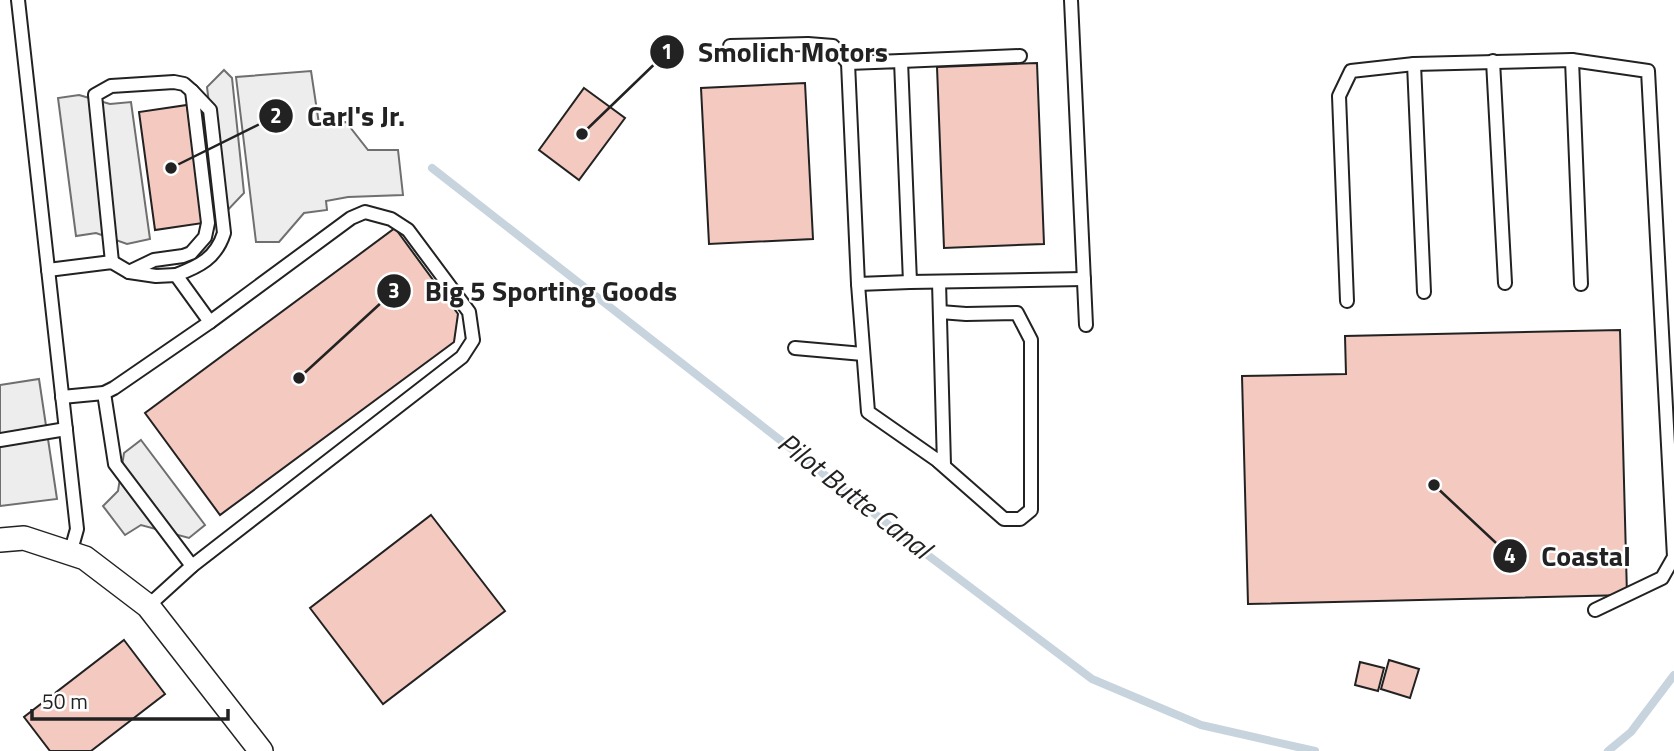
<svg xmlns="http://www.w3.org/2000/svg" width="1674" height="751" font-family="'Titillium Web',sans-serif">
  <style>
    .parking { fill: #ededed; stroke: #6f6f6f; stroke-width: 2 }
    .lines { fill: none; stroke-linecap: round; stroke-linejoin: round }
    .stream { stroke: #c7d3dd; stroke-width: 8 }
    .building { fill: #f3c9c0; stroke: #222; stroke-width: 2 }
    .service-casing { stroke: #222; stroke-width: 16 }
    .minor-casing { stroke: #222; stroke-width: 26 }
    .service { stroke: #fff; stroke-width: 12 }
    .minor { stroke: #fff; stroke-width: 23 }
    .labels { text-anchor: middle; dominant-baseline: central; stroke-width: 5; stroke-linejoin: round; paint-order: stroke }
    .water-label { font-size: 28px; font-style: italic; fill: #222; stroke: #fff }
    .leader { fill: none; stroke: #222; stroke-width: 2.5 }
    .callout-dot { fill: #222; stroke: #fff; stroke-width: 2.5 }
    .mark-label { font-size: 21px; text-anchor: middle; font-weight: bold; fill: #fff }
    .callout-label { font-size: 28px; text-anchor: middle; font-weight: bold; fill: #222; stroke: #fff; stroke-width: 5; stroke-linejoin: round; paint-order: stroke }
  </style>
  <rect width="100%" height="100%" fill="#fff"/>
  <!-- parking -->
  <g class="parking">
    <polygon points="224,70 232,78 244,193 223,215 207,87"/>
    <polygon points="311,71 319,124 346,122 368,150 398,150 403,195 348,197 326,201 327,210 304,213 279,242 256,242 236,77"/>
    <polygon points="79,95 110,104 131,102 150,239 127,244 96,233 76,236 58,98"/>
    <polygon points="39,379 57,499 0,506 0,385"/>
    <polygon points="141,440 205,525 189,538 141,525 125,535 103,506 118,491 124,453"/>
  </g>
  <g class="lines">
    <!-- stream -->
    <g class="stream">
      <polyline points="432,168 917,547 1092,679 1201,725 1315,751"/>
      <polyline points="1608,751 1631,732 1674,675"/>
    </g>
  </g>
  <!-- building -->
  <g class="building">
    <polygon points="1037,63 1044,244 944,248 937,67"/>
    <polygon points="805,83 813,239 709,244 701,88"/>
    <polygon points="584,88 625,118 579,180 539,150"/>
    <polygon points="187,105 203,223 155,230 139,112"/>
    <polygon points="395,228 458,314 454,342 220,515 145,413"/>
    <polygon points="1620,330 1627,595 1248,604 1242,376 1346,374 1345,336"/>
    <polygon points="431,515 505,611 383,704 310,608"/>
    <polygon points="124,640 165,694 91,751 50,751 24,717"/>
    <polygon points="1389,660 1419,669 1410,698 1381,689"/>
    <polygon points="1360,662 1384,668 1378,691 1355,685"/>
  </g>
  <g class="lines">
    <!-- service casing -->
    <g class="service-casing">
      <g id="service">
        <polyline points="18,0 77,529 70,554"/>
        <polyline points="1071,0 1086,325"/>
        <polyline points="730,46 808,44 833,46 848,63 901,61 910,282 1084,279"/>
        <polyline points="1572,60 1581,284"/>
        <polyline points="901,61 1020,56"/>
        <polyline points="1493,61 1505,283"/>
        <polyline points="848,63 858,284 868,412 944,465 939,282"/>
        <polyline points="1414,64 1424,292"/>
        <path d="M112,262L95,95L111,86L174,82L184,84L192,91L210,110L224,233C216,258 200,266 176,275"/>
        <polyline points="48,270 112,262 129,272 156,276 176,275 210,322"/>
        <polyline points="129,272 154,260 183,256 191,253 205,237 208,223 192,91"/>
        <polyline points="858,284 910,282"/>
        <polyline points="1347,301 1339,96 1351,71 1414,64 1572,60 1648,71 1674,557 1662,578 1595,610"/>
        <polyline points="795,348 863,354"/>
        <polyline points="104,393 115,464 192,566"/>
        <polyline points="62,397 104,393 114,388 210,322 351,218 365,212 391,219 408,230 469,312 473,340 462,357 192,566 148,606"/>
        <polyline points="0,440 66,429"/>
        <polyline points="939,462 1004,519 1020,519 1031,510 1031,340 1017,313 966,314 940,312"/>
      </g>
    </g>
    <!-- minor casing -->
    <g class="minor-casing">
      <polyline id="minor" points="0,540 24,538 85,558 148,606 261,751"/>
    </g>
    <!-- service -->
    <use href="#service" class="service"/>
    <!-- minor -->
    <use href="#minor" class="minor"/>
  </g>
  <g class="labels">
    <!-- water labels -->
    <g class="water-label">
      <text transform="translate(855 495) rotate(38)">Pilot Butte Canal</text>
    </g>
  </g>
  <!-- callouts -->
  <path class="leader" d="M582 134L667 52M171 168L276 116M299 378L394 291M1434 485L1510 556"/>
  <g class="callout-dot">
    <circle cx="582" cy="134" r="7"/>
    <circle cx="171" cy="168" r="7"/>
    <circle cx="299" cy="378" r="7"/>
    <circle cx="1434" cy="485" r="7"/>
    <circle cx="667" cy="52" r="18"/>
    <circle cx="276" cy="116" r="18"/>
    <circle cx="394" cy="291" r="18"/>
    <circle cx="1510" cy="556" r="18"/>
  </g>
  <g class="mark-label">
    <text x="667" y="59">1</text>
    <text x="276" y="123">2</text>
    <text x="394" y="298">3</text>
    <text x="1510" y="563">4</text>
  </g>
  <g class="callout-label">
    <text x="793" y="62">Smolich Motors</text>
    <text x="356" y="126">Carl's Jr.</text>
    <text x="551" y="301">Big 5 Sporting Goods</text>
    <text x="1586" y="566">Coastal</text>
  </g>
  <!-- scale -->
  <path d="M32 709v10h196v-10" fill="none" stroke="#222222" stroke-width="3.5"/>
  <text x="42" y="709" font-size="21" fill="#222222" stroke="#ffffff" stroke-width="5" paint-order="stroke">50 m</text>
</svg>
